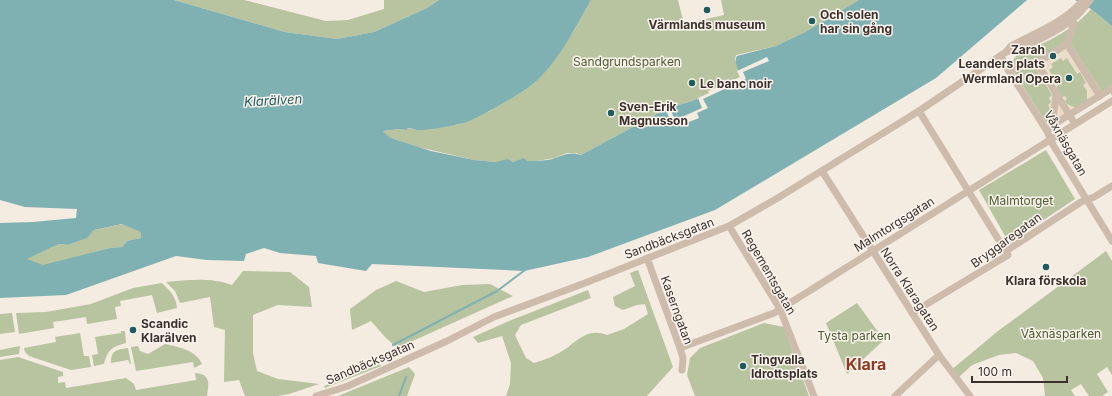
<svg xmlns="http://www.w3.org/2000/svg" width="1112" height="396" font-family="Inter,sans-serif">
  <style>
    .green { fill: #b8c4a0 }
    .plaza { fill: #ecdcc8; fill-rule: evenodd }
    .water { fill: #7fb0b2; fill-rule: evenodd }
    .pier { fill: #f4ebe1 }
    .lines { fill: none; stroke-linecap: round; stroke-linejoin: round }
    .stream { stroke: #7fb0b2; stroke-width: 2 }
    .minor { stroke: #cdbbac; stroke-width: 7 }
    .poi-dot { fill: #1f5a5e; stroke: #fbf5ee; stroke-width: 1.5 }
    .labels { text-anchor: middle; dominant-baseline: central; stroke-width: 3; stroke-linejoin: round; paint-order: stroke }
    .poi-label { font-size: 12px; font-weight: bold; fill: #3b302b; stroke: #fbf5ee; text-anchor: start }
    .park-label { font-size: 12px; fill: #4a5a2e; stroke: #fbf5ee }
    .street-label { font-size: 12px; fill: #3b302b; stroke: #fbf5ee }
    .water-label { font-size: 13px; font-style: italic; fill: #1f5a5e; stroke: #fbf5ee }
    .district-label { font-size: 16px; font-weight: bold; fill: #8c3b22; stroke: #fbf5ee }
  </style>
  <rect width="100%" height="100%" fill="#f4ebe1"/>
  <!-- green -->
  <g class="green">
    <polygon points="174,0 244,0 326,21 348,20 384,9 384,0 439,0 427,8 374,32 337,39 285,32"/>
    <polygon points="591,0 678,0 684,24 724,15 721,0 859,0 805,32 776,46 736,55 735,59 742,78 692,101 668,108 581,155 576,153 567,153 554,158 537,161 496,162 474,160 418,147 391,138 382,132 383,131 399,129 406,130 408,128 416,130 427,129 460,124 490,111 534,83 556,57 575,29"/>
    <path d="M1091,9L1112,26V96L1110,92L1058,124L1060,129L1052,132L1014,72L1012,62L1016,56C1043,43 1072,32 1091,9Z"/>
    <polygon points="1046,150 1075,199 1009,243 979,190"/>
    <polygon points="123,224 141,231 141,238 127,241 122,247 110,248 43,266 26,259 59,244 68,245 86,238 94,230"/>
    <polygon points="1106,251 1112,261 1112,375 1107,367 1097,374 1108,392 1102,396 1089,396 1081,384 1071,390 1075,396 1045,396 1043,378 1033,361 1016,353 999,355 972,365 958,378 950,371 998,331"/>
    <path d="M638,270L673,367L647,396H506L510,384L511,363L502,336L478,343L473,337L509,321L588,290L591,298L521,325L515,335L526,358L534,363C541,361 550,358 557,354C575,345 585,326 607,335L624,329L648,314L645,304L637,305L623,310L615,306L613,297L635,286L630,273Z"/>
    <path d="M243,271L290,272L309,287L312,307L278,305L253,315V353L257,371L278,379L319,384L289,394L278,396H245L239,380L224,382L225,330L214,327L210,297L180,303L175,291L166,282C188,280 211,277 232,285Z"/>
    <polygon points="396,281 424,292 462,285 490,284 513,296 397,348 385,337 371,321 352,330 350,309 376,290"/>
    <path d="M162,283C170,291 176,296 177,308L157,313L152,295L120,301L121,306L115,307L117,319L87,324L86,317L53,322L54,328L19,334L16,313L46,312L91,304L133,288Z"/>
    <polygon points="857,303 884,340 847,374 826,323"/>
    <polygon points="12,313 15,332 0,334 0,314"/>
    <polygon points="764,323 784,327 809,396 695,396 687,375 690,358 700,348"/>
    <path d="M121,331H125L126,343C112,347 108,349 104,364L94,366L92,355L98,354L95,337L121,333Z"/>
    <polygon points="80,333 84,356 89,356 91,367 71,370 29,356 25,352 24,348 56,342 55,337"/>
    <path d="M165,344C179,347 196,350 202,364L194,368L193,362L136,371L131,347L138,346L140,351L148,354Z"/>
    <polygon points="20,346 19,354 0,357 0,350"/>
    <path d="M128,348L131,364H130L128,360L111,363C111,350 116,350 128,348Z"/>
    <path d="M18,357L63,372V376L58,377V383L65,382L66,388L126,378L134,384L136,390L196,380L195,373C211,374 209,384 207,396H0V360Z"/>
    <polygon points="380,364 381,366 325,388 324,386"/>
    <polygon points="409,367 415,374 407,396 338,396"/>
  </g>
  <!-- plaza -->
  <path class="plaza" d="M1071,41V44L1102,92L1054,126L1053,130L1054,132H1052L1045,123L1049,120V115L1048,113L1050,109L1048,105L1051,102L1049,98L1052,95L1035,67L1014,72ZM1061,58L1063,61L1067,58L1077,74L1080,72L1086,83L1083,85L1087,91V99L1085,102L1078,107H1074L1067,104L1065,101L1067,99L1065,96L1062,97L1056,87L1058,86L1049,70L1053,67L1051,64Z"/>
  <!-- water -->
  <g class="water">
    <path d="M0,0H174L285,32L337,39L374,32L427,8L439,0H591C576,27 557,63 534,83C523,92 510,99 498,106C486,113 472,121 459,124C451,126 424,131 416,130C413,129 411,128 408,128L406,130L399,129L383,131V132L391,138L431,151L474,160L496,162L508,159L513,162L524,158L527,161C534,161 540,161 547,160C559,158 568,150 581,155L668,108L692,101L742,78C740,71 733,63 737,56L776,46L805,32L859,0H1027L936,78L715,210L588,257L524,271L372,264L366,271L318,263L316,256L280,253L264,248L246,254L244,261L207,260L176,256L66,295L0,298V223L33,222L76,218L77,209L25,207L0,200ZM122,224L141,232V238L127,241L122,247L110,248L43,265L27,259L59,244L68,245L87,238L94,230Z"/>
    <polygon points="1075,0 1112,0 1112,26 1091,9"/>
  </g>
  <!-- pier -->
  <polygon class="pier" points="767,57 769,61 743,72 746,79 703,99 708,108 697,113 699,118 689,122 686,118 672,124 665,108 669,106 675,120 702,108 698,98 709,93 708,91 740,77 737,71"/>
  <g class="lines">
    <!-- stream -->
    <g class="stream">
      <polyline points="393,345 497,291 525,270"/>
      <polyline points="399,396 406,377"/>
    </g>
    <!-- minor -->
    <g class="minor">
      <polyline points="1067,44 1100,96"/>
      <path d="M1006,52C1023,49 1060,30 1073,19C1080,14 1085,7 1090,0"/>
      <polyline points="1001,56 1005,65 1047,131 1053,145 1112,241"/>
      <polyline points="1037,63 1075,124"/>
      <polyline points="1012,69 1037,63 1067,44 1074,23"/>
      <polyline points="1053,125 1112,88"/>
      <polyline points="1052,127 1056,95"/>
      <polyline points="822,171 939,355 970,396"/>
      <polyline points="729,226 780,309 814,396"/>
      <polyline points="1006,251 1081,202 1094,197 1112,186"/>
      <polyline points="647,258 680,348 683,358 682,370"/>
      <polyline points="912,313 1008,255 919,111"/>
      <polyline points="680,348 774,313 1112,101"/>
      <path d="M316,396L348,386L447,341L494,317L585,283L729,226L776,199L919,111L1006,52L1011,46C1037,32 1064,23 1083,0"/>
      <polyline points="895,396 939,355"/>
    </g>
  </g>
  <!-- markers -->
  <g class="poi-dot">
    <circle cx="707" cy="10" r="4"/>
    <circle cx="812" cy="21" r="4"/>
    <circle cx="1053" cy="56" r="4"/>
    <circle cx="1069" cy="78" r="4"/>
    <circle cx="692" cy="83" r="4"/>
    <circle cx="611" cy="113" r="4"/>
    <circle cx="1046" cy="267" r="4"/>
    <circle cx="133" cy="330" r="4"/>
    <circle cx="743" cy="366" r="4"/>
  </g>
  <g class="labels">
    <!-- poi labels -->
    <g class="poi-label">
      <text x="820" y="14">Och solen<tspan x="820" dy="14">har sin gång</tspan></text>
      <text x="707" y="24" text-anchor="middle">Värmlands museum</text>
      <text x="1045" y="49" text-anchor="end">Zarah<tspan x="1045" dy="14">Leanders plats</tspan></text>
      <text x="1061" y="78" text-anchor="end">Wermland Opera</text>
      <text x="700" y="83">Le banc noir</text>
      <text x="619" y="106">Sven-Erik<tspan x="619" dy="14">Magnusson</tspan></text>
      <text x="1046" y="280" text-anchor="middle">Klara förskola</text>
      <text x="141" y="323">Scandic<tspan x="141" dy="14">Klarälven</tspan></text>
      <text x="751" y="359">Tingvalla<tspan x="751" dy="14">Idrottsplats</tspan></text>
    </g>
    <!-- park labels -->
    <g class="park-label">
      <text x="627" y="61">Sandgrundsparken</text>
      <text x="1021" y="200">Malmtorget</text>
      <text x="1061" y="333">Våxnäsparken</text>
      <text x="854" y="335">Tysta parken</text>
    </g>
    <!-- street labels -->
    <g class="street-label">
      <text transform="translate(1066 143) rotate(60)">Våxnäsgatan</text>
      <text transform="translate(894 224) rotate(-32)">Malmtorgsgatan</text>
      <text transform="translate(669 238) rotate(-21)">Sandbäcksgatan</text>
      <text transform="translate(1006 240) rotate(-36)">Bryggaregatan</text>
      <text transform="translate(769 272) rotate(60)">Regementsgatan</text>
      <text transform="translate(910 289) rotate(57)">Norra Klaragatan</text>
      <text transform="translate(677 310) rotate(70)">Kaserngatan</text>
      <text transform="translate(370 362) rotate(-23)">Sandbäcksgatan</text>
    </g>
    <!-- water labels -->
    <g class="water-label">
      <text transform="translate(273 100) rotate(-3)">Klarälven</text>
    </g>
    <!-- district labels -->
    <g class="district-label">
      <text x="866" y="364">Klara</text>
    </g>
  </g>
  <!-- scale -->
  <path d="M972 376v6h95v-6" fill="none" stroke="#3b302b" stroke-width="2"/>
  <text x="978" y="376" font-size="12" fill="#3b302b" stroke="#fbf5ee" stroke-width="3" paint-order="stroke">100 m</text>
</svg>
